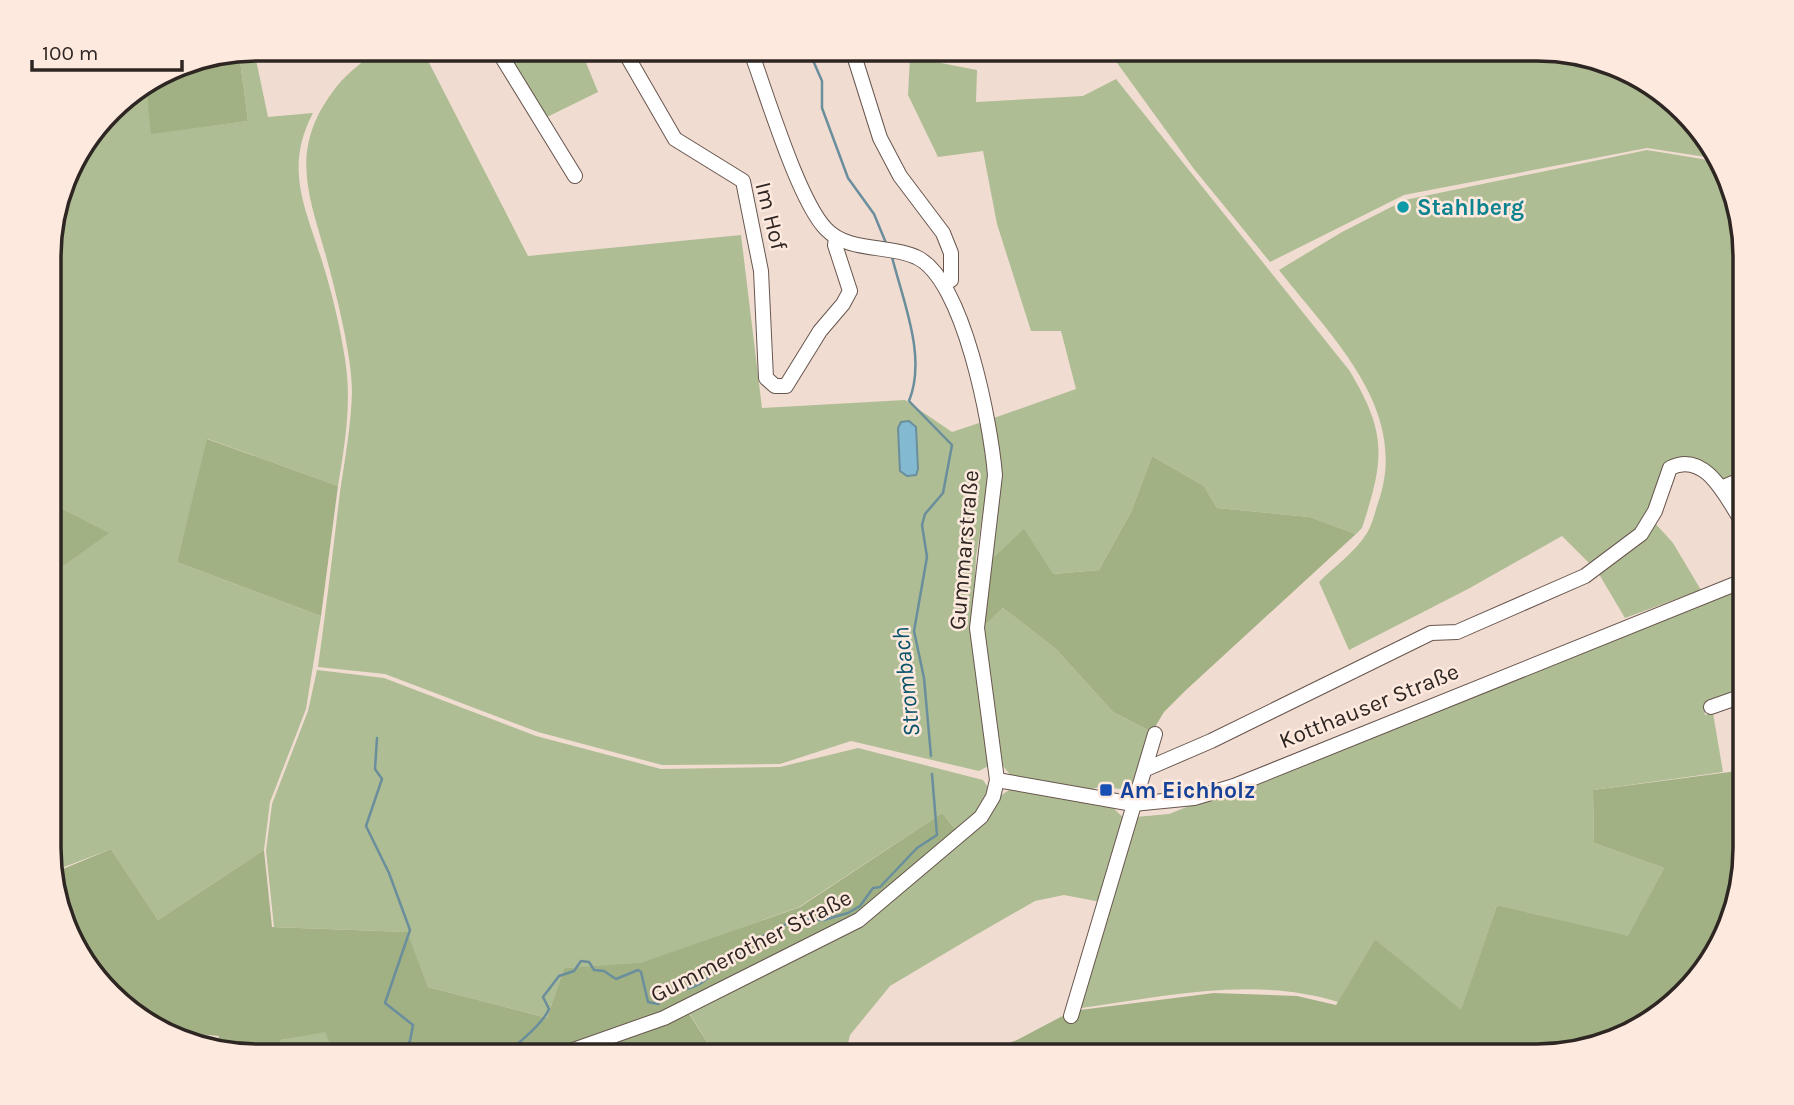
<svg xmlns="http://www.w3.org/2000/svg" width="1794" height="1105" font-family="Karla,sans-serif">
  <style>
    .green { fill: #aebd93 }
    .forest { fill: #a1b184 }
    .water { fill: #84bad1; stroke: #6a8e9c; stroke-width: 2 }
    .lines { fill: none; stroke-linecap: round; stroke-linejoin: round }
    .stream { stroke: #6a8e9c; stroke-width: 2.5 }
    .minor-casing { stroke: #68564e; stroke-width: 16 }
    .minor { stroke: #fff; stroke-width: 14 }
    .culture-dot { fill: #0f9aa8; stroke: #fee9df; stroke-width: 2.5 }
    .transit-dot { fill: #1a4fb4; stroke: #fee9df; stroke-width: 2.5 }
    .labels { text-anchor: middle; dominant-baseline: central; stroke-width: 5; stroke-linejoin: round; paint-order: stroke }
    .culture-label { font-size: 23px; font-weight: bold; fill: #0d838f; stroke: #fee9df; text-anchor: start }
    .street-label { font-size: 23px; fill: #2e2622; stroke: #fee9df }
    .transit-label { font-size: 23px; font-weight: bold; fill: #164399; stroke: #fee9df; text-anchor: start }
    .water-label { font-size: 24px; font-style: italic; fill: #0a546b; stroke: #fee9df }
    .rim { fill: none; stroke: #2e2622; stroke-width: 3.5 }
  </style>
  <rect width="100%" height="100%" fill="#f1dcd2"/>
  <!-- green -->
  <g class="green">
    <path d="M376,49H422L528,256L741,235L762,408L905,400L952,432L982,422L990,468L976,557L973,628L990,765L979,771L851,741L780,764L662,765L538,732L385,674L318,667C326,609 333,551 340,492C345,459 351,426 352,392C352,355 336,293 326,256C307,190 289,147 337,86C348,72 364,62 376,49Z"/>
    <polygon points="501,49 565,49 568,54 585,60 598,92 545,118"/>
    <polygon points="1107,49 1537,49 1603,60 1652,84 1717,153 1719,159 1647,148 1404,195 1270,262 1194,169"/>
    <path d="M254,50L268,117L313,113C284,168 305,207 322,261C332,293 340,326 345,359C352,402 345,444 338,486L208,439L177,562L321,616L306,709L270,802L264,850L158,920L111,849L51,872V575L108,533L51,503V231L71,165L120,101L146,85L152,133L248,121L239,53Z"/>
    <path d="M910,57L977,70L976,102L1083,96L1116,79L1349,370C1388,434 1384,460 1362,528L1356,534L1310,517L1217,508L1204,486L1152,456L1131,512L1099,570L1053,574L989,562L991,419L1076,389L1061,331H1031L997,224L983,151L938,157L908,95Z"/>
    <path d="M1647,150L1720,162L1745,244V475C1710,490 1717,455 1678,459L1639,531L1593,567L1562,536L1468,589L1349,650L1319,582C1334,567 1356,551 1367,533C1372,525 1375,512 1378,503C1411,410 1331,337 1279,270L1342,232L1405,200Z"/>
    <polygon points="1654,522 1673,543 1701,590 1625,618 1596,569"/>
    <path d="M1745,585V691L1704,705L1705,715L1713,713L1723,772L1593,790L1594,843L1664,868L1628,937L1497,905L1461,1011L1375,939L1338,1002C1252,975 1160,998 1074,1009L1136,817L1169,814Z"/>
    <polygon points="1003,608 1056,649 1113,712 1152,732 1133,790 1099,787 1086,791 1012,777 1003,766 982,628"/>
    <polygon points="317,670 384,678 536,736 661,769 780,767 858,748 983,780 990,790 978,812 956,830 942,813 799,907 641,964 564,968 547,1018 428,987 406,932 274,927 266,851 272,804 308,711"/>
    <polygon points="1012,788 1113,808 1126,820 1101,902 1064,895 1035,901 974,936 890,986 850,1035 845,1056 716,1056 688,1011 861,924 997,798"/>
    <polygon points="325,1031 335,1056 274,1056 281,1040"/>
  </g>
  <!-- forest -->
  <g class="forest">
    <polygon points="239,53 248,121 151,134 146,85 162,75"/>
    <polygon points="207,439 338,486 321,616 177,562"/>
    <polygon points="1152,456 1204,486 1217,508 1310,517 1356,534 1185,691 1164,712 1152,732 1113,712 1056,649 1003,608 982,628 989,562 1024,529 1053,574 1099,570 1131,512"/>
    <polygon points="51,503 109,533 51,575"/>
    <polygon points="1745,770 1745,861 1710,963 1641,1028 1549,1056 974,1056 1017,1040 1072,1011 1214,993 1297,996 1336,1005 1375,939 1461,1010 1497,905 1628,936 1664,868 1594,843 1593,790"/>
    <polygon points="942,813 956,830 853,916 683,1004 716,1056 335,1056 325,1032 281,1040 274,1056 215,1049 219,1036 198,1034 194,1045 191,1045 142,1021 77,952 51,874 111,849 158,920 264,850 272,927 407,932 428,987 547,1018 564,968 641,963 800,907"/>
  </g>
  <!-- water -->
  <polygon class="water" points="909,421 916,427 918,469 916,475 907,476 900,471 898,428 901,422"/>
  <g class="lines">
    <!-- stream -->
    <g class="stream">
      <polyline points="808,49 822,81 822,108 848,178 874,214 886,243"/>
      <path d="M892,257C903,301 927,357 909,401L952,445L943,493L925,514L922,525L927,557L914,631L924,678L931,756"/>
      <polyline points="377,738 375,769 382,779 366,826 389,873 410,930 385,1003 413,1025 410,1041 400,1056"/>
      <path d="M503,1056C516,1045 543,1024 549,1009L543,997L559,976L574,971L581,961L589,962L594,970L604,971L616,979L638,970L641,972L648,1002L658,1004L667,990C711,993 709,965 738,957L744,946L796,919L824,920L848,913L860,906L873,888L880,887L917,848L937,835L932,774"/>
    </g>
    <!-- minor casing -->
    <g class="minor-casing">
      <g id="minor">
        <polyline points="497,49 575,176"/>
        <polyline points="623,49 675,139 743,181 761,271 766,378 775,386 786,386 820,331 843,304 850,291 835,245 836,238"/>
        <polyline points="852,49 880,138 900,176 943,233 951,253 951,280 944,284"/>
        <polyline points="1721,488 1745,478"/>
        <polyline points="1711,707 1745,695"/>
        <path d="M1146,769L1211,741L1431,633L1457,632L1585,576L1641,534L1655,511L1670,468C1707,449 1728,502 1745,526"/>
        <polyline points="997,780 1133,804 1194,798 1234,786 1745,580"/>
        <polyline points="1071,1016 1155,734"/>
        <path d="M556,1056L664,1018L859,920L981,817L993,797L997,780L977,628L995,475C991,426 964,278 916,257C888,244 849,253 826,229C798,200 766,92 750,49"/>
      </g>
    </g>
    <!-- minor -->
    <use href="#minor" class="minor"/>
  </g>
  <!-- markers -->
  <circle class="culture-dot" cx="1403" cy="207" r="7"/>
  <rect class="transit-dot" x="1099" y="783" width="14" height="14" rx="3.5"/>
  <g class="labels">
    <!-- culture labels -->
    <g class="culture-label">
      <text x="1417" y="207">Stahlberg</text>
    </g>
    <!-- street labels -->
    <g class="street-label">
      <text transform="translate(771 216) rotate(76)">Im Hof</text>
      <text transform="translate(964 550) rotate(-85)">Gummarstraße</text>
      <text transform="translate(1369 706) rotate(-22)">Kotthauser Straße</text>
      <text transform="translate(751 946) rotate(-27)">Gummerother Straße</text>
    </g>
    <!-- transit labels -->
    <g class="transit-label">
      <text x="1120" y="790">Am Eichholz</text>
    </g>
    <!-- water labels -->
    <g class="water-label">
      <text transform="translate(906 682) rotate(-96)">Strombach</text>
    </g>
  </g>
  <!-- crop -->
  <path d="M0 0H1794V1105H0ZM257 61H1537A196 196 0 0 1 1733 257V848A196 196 0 0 1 1537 1044H257A196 196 0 0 1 61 848V257A196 196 0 0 1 257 61Z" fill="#fee9df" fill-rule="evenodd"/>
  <path class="rim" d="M257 61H1537A196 196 0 0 1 1733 257V848A196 196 0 0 1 1537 1044H257A196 196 0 0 1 61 848V257A196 196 0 0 1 257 61Z"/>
  <!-- scale -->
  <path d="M32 60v10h150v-10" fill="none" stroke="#2e2622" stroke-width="3.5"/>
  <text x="42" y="60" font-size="21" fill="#2e2622" stroke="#fee9df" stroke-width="5" paint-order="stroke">100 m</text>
</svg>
